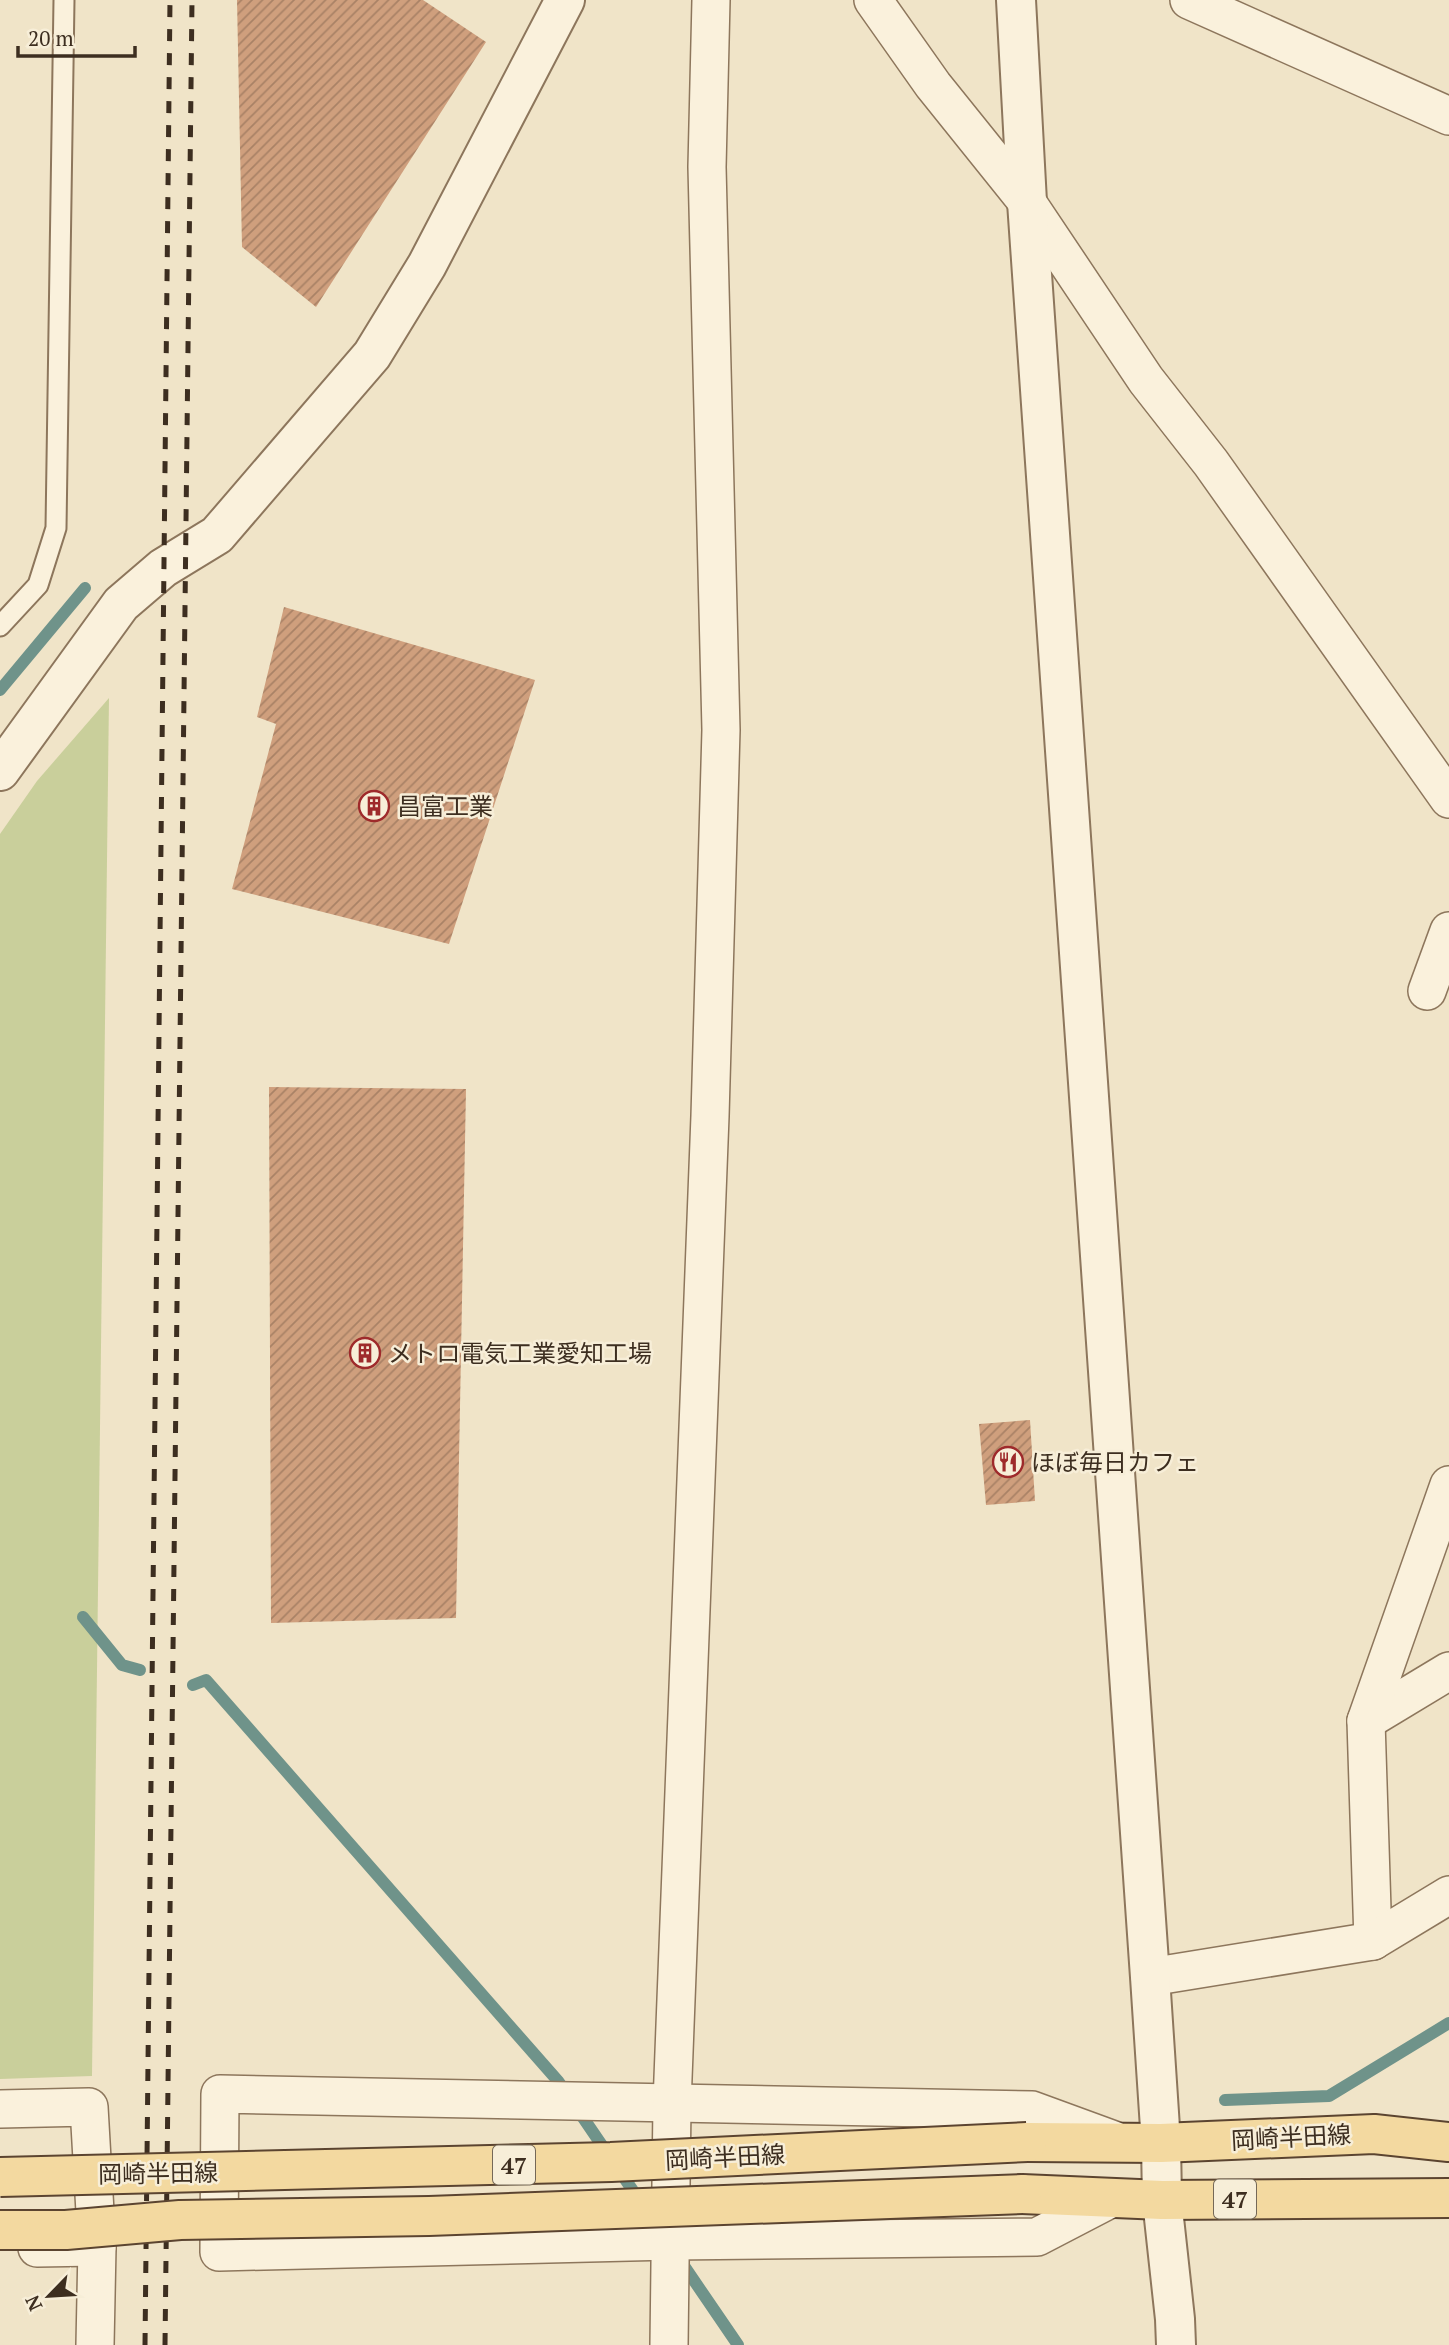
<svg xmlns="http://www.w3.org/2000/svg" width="1449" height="2345" font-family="'PT Serif','Noto Sans JP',serif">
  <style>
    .park { fill: #c9cf9b }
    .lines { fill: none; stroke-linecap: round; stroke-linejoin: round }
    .stream { stroke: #6f938a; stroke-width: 12 }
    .building { fill: url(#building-hatch) }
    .service-casing { stroke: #8d765c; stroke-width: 23 }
    .minor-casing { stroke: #8d765c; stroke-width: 40 }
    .tertiary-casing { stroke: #8d765c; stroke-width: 42 }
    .primary-casing { stroke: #5b4430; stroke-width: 42 }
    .service { stroke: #faf1dc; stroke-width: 19 }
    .minor { stroke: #faf1dc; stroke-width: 37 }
    .tertiary { stroke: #faf1dc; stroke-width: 38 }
    .primary { stroke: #f3d9a0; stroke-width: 38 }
    .rail { stroke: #3d2e20; stroke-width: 5; stroke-dasharray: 12 12; stroke-linecap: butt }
    .primary-bridge-casing { stroke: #5b4430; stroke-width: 42; stroke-linecap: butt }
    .primary-bridge { stroke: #f3d9a0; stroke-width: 38 }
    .labels { text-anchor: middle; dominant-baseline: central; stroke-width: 5; stroke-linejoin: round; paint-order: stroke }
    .shield { fill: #f7eed8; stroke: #756857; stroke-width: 2 }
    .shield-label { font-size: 23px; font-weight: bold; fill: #3d2e20 }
    .poi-label { font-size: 24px; fill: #3d2e20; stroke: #f7eed8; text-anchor: start }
    .street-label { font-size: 24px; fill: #3d2e20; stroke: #f7eed8 }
  </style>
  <defs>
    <pattern id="building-hatch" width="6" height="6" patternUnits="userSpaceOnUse" patternTransform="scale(1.75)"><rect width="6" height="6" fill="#cf9f7d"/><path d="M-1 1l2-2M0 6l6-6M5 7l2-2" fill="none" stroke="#a98266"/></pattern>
  </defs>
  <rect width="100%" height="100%" fill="#f0e4c8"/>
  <!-- park -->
  <polygon class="park" points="109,698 92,2076 0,2079 0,834 37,781"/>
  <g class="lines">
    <!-- stream -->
    <g class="stream">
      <polyline points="0,690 85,588"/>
      <polyline points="83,1617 122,1665 140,1670"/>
      <polyline points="193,1685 206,1680 558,2081 640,2201"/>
      <polyline points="1225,2100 1329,2096 1449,2023"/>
      <polyline points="680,2260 738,2345"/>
    </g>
  </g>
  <!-- building -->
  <g class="building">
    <polygon points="237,0 423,0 486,42 316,307 242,247"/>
    <polygon points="284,607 535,680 449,944 232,889 276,724 257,717"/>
    <polygon points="269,1087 466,1089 456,1618 271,1623"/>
    <polygon points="1030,1420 1035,1501 986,1505 979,1424"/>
  </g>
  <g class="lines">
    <!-- service casing -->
    <g class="service-casing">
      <polyline id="service" points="0,626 38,585 56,528 64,0"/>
    </g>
    <!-- minor casing -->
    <g class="minor-casing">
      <g id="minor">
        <polyline points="873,0 933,85 1027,202 1146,380 1211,463 1449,799"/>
        <polyline points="1189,0 1449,116"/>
        <polyline points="1427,991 1449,931"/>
        <polyline points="1366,1721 1449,1671"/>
        <polyline points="1373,1941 1366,1721 1449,1485"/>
        <polyline points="1150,1977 1373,1941 1449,1895"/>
        <polyline points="0,2109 89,2107 97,2247 37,2248"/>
        <polyline points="1112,2198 1037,2237 671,2241 219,2252 220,2094 1032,2110 1114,2140"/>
        <polyline points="95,2345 97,2247"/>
        <polyline points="669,2345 672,2104 710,1116 721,730 707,167 711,0"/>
      </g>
    </g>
    <!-- tertiary casing -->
    <g class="tertiary-casing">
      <g id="tertiary">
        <polyline points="1016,0 1027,202 1150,1977 1161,2143 1162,2200 1175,2319 1176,2345"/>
        <polyline points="0,771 121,604 163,568 217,535 372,355 427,265 565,0"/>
      </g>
    </g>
    <!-- primary casing -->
    <g class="primary-casing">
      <g id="primary">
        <polyline points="1027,2142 1161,2143 1374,2134 1449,2142"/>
        <polyline points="1022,2194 1162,2200 1449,2198"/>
      </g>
    </g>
    <!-- service -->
    <use href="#service" class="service"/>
    <!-- minor -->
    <use href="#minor" class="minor"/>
    <!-- tertiary -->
    <use href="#tertiary" class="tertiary"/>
    <!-- primary -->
    <use href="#primary" class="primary"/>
    <!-- rail -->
    <g class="rail">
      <polyline points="145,2345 170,0"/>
      <polyline points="165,2345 192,0"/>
    </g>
    <!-- primary-bridge casing -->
    <g class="primary-bridge-casing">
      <g id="primary-bridge">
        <polyline points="0,2177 611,2162 1027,2142"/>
        <polyline points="0,2230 66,2230 180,2220 429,2216 1022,2194"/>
      </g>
    </g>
    <!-- primary-bridge -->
    <use href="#primary-bridge" class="primary-bridge"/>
  </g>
  <!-- icons -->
  <defs>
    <g id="building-ring" transform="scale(1.575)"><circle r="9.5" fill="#f7eed8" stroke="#9e2a2b" stroke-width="1.5"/><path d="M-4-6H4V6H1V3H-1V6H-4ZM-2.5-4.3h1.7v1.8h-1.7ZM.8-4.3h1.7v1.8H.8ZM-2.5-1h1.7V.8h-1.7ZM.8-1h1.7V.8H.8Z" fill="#9e2a2b"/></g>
    <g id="restaurant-ring" transform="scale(1.575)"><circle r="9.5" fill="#f7eed8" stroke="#9e2a2b" stroke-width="1.5"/><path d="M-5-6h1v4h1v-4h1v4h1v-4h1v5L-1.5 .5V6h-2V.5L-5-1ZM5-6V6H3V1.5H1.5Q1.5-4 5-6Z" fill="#9e2a2b"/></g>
  </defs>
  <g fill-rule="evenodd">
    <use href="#building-ring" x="374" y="806"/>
    <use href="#building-ring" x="365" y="1353"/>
    <use href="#restaurant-ring" x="1008" y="1462"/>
  </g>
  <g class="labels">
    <!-- shield labels -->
    <g class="shield">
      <rect x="493" y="2145.5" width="42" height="39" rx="5"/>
      <rect x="1214" y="2179.5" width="42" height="39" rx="5"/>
    </g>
    <g class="shield-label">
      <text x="514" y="2165">47</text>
      <text x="1235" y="2199">47</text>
    </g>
    <!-- poi labels -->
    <g class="poi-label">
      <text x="397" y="806">昌富工業</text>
      <text x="388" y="1353">メトロ電気工業愛知工場</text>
      <text x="1031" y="1462">ほぼ毎日カフェ</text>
    </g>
    <!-- street labels -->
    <g class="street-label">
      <text transform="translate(1291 2137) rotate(-3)">岡崎半田線</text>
      <text transform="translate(725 2157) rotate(-3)">岡崎半田線</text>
      <text transform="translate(158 2173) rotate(-1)">岡崎半田線</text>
    </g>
  </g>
  <!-- north arrow -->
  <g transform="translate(49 2296) rotate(245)" stroke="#f7eed8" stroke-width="5" paint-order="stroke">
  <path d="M0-5L12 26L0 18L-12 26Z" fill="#3d2e20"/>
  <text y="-10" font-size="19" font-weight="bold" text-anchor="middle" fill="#3d2e20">N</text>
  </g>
  <!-- scale -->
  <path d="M18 46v10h117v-10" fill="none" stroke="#3d2e20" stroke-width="3.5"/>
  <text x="28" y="46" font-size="21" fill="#3d2e20" stroke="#f7eed8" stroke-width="5" paint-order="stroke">20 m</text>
</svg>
